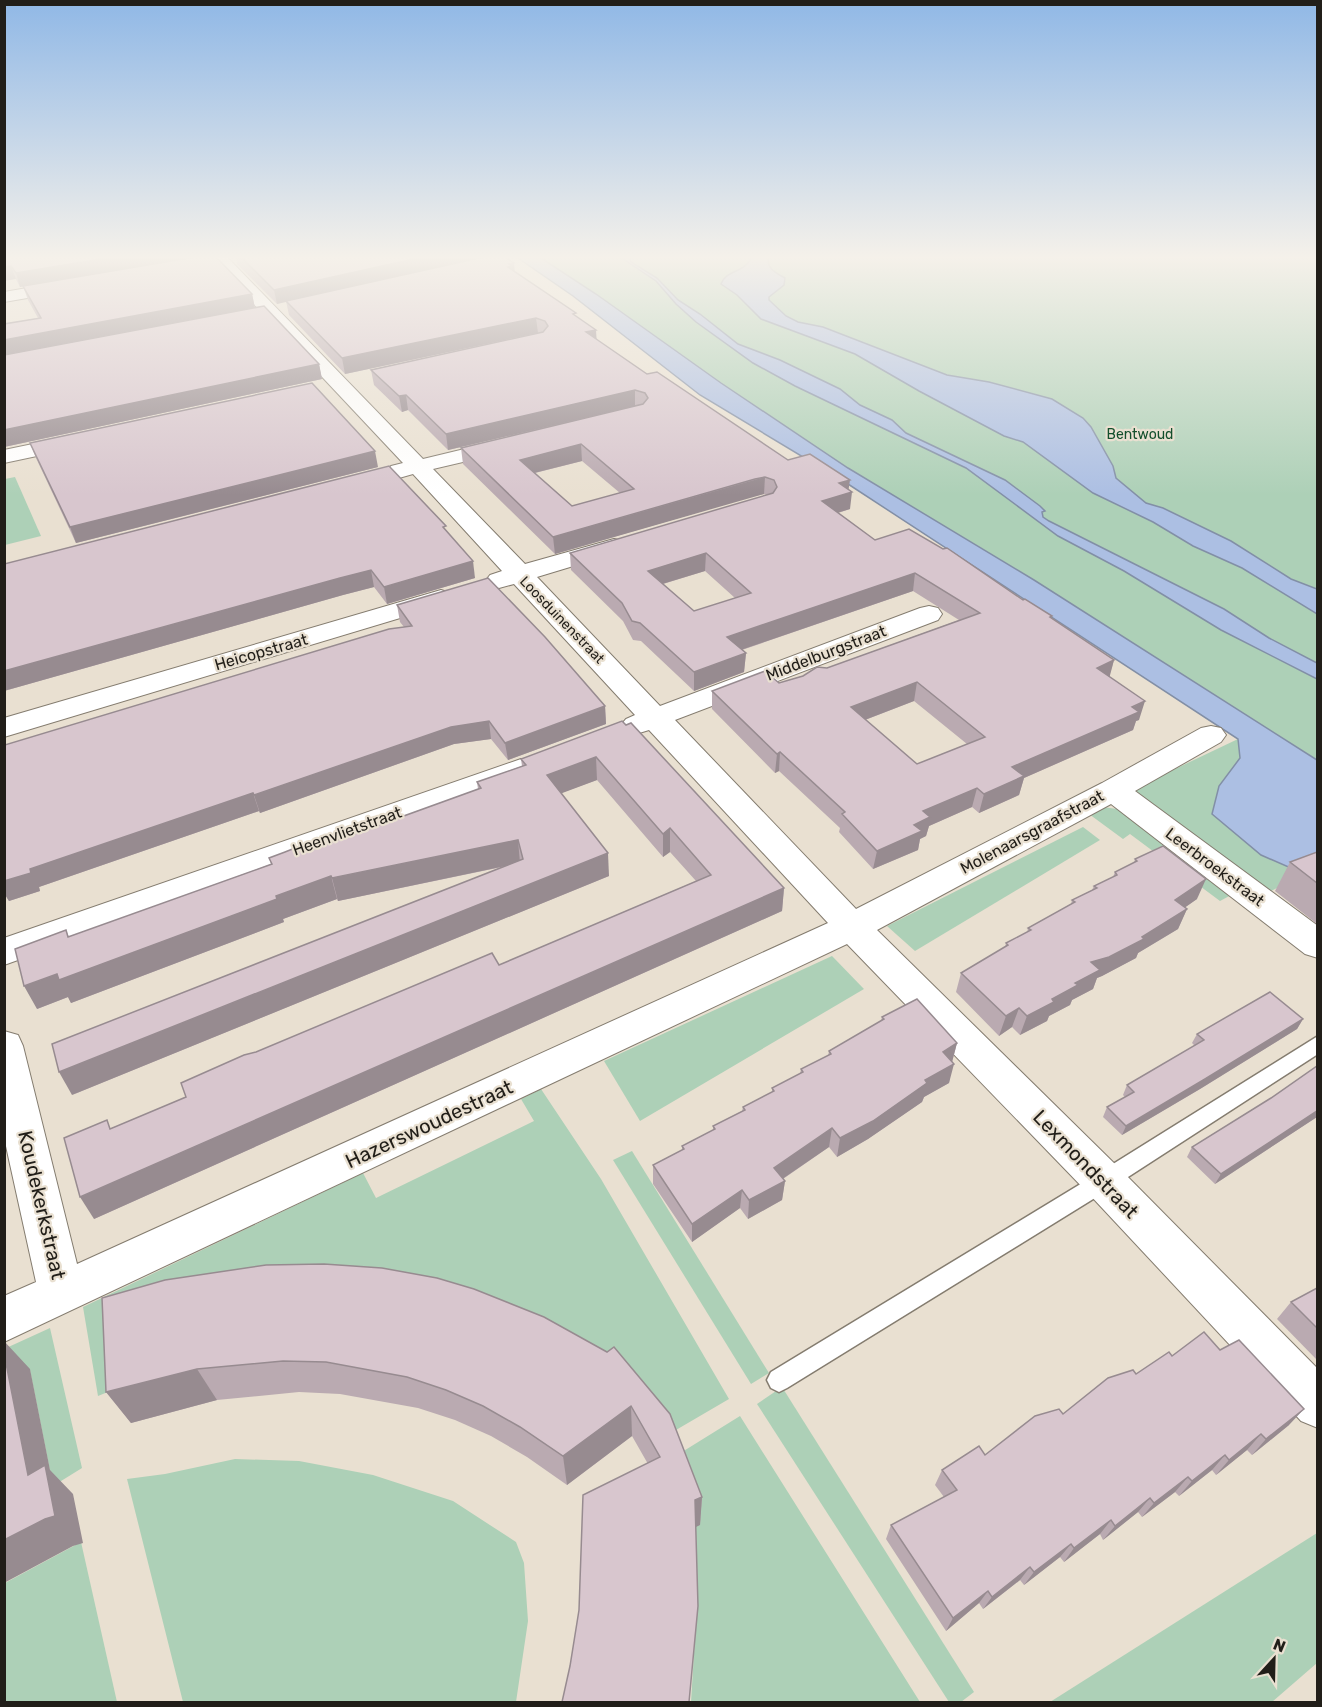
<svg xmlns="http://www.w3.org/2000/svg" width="1322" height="1707" font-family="Rubik,sans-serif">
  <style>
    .green { fill: #add0b7 }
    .water { fill: #acbfe3; stroke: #828fa6; stroke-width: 1.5 }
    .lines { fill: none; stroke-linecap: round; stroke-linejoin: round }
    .service-casing { stroke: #847c6f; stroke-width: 3 }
    .minor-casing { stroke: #847c6f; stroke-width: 2 }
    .service { fill: #fff; fill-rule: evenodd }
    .minor { fill: #fff; fill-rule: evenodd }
    .wall { fill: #baaab1; fill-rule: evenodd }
    .shaded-wall { fill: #978b90 }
    .building { fill: #d8c6ce; stroke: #978b90; stroke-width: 1.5; fill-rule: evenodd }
    .labels { text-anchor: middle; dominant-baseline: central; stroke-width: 4.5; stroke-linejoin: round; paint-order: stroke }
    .far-park-label { font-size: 14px; fill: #134f2c; stroke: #e9e0d1 }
    .far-street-label { font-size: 14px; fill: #211e19; stroke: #e9e0d1 }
    .street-label { font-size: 16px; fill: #211e19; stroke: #e9e0d1 }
    .near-street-label { font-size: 20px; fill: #211e19; stroke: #e9e0d1 }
  </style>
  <rect width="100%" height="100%" fill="#e9e0d1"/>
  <!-- green -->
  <g class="green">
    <polygon points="538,256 1317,256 1317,760 1034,580 848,468 721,383 596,294"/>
    <polygon points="15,477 41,536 5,545 5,479"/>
    <polygon points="1238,739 1240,758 1219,786 1301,876 1265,894 1133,794 1135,788"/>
    <polygon points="1103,807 1117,809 1235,893 1220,901 1130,834 1123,839 1089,814"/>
    <polygon points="1083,827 1100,840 915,951 887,926"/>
    <polygon points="832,956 864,989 640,1121 604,1061"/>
    <polygon points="541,1089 601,1179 729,1399 664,1437 618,1390 120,1387 98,1396 83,1307 363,1173 376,1198 534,1121 521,1099"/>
    <polygon points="632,1151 769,1373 751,1384 613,1160"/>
    <polygon points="50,1328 82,1468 53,1486 30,1370 4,1349"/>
    <polygon points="782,1387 974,1692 961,1702 949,1702 757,1404"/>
    <polygon points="740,1416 920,1702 691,1702 697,1605 674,1457"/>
    <polygon points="235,1459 299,1461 373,1475 453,1501 516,1542 524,1563 528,1621 516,1702 183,1702 127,1479 165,1474"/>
    <polygon points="1317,1533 1317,1663 1272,1702 1050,1702"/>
    <polygon points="81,1542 117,1702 5,1702 5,1583"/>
  </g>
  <!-- water -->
  <g class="water">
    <polygon points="515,256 538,256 596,294 721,383 848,468 1034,580 1317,760 1317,861 1293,869 1261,855 1212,814 1219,786 1240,758 1238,739 848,484 700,395 573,296"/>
    <polygon points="627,256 634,256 630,259 631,262 657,278 678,300 700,314 738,344 780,360 840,389 860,405 892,420 906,433 1005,480 1040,506 1045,511 1042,512 1043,517 1049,521 1224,609 1269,638 1317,663 1317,679 1221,630 1124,571 1058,536 966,468 795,386 753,363 696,322 676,304 656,281 623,259"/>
    <path d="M752,256H769C765,268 776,273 785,278L784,285L769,297V300L786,316L798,322L823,327L947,375L989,382L1052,399L1083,418L1091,427L1113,466L1116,478L1146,503L1163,508L1231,541L1291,579L1317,589V614L1242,568L1193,546L1153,522L1093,493L1023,442L1004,436L919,391L855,354L761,319L737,295L721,284C726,269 745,274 752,256Z"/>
  </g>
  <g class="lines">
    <!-- service casing -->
    <g class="service-casing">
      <polygon id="service" points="1318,1036 1318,1054 1111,1188 787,1388 779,1392 771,1388 767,1380 771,1372 1097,1174"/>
    </g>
    <!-- minor casing -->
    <g class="minor-casing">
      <g id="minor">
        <polygon points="215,257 227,257 423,459 506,439 514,440 517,445 514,450 433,469 525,564 614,539 623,541 626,546 623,551 537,577 660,706 920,608 929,606 938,608 942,614 938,620 675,720 856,909 1102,783 1201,728 1211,726 1221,728 1226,735 1221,742 1135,791 1318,926 1318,958 1305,954 1111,804 877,930 1119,1168 1318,1369 1318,1428 1301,1421 1089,1194 847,944 4,1342 4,1296 36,1282 4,1137 4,1031 18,1035 23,1046 77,1264 828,923 649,730 636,734 626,731 621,725 626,719 635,715 514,584 499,588 490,585 486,580 490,575 502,571 413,474 399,478 391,476 388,471 391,466 403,463 215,263 213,260"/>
        <polygon points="68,281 74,282 76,286 74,290 4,302 4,292"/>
        <polygon points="76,435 84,436 87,441 84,446 4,463 4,450"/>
        <polygon points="441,590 450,593 454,598 450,603 4,737 4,718"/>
        <polygon points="521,759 532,762 536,769 532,776 4,965 4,938"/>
      </g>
    </g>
    <!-- service -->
    <use href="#service" class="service"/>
    <!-- minor -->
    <use href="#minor" class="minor"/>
  </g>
  <!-- wall -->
  <g class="wall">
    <polygon points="4,256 252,294 255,308 319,364 322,379 4,447 4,324 38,318 28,300 23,286 20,287"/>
    <path d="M236,256H486L514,263V271L576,316L596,339L647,374L788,460L849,489L850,509L838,513L875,540L1023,600L1114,660L1109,677L1139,720L1136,721L1133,730L1024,778L1019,795L979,813L972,807L929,826L926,836L920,839L918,850L873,869L839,832L840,828L779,771L775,773L712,709V691L779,683L827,668L959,620L913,591L742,650L746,653L744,672L694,691L641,641L633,640L623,621L571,570L570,553L767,495L764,494L754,496L555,554L463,464L461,448L635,406L448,450L408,410L402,412L374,385L371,370L539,333H538L345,374L289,315L286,301L277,304L237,264ZM582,461L620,493L572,506L535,473ZM705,571L735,598L694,611L663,584ZM914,701L967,744L917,764L865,720Z"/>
    <polygon points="30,443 378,467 76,543 36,458"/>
    <polygon points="446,530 475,578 387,604 374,587 343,595 4,691"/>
    <polygon points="397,605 605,706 606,724 508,760 491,739 454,744 260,813 259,811 39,887 40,891 9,901 4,893 4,744 5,745 404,627 400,622"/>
    <polygon points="622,721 784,888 782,911 94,1219 112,1128 186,1097 256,1052 499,965 696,881 670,852 663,857 597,780 561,793 609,876 72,1095 502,867 338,901 337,899 283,919 284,922 71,1003 68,997 37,1009 66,930 69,937 271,864 269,858 304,852 478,789 477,782 522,766 521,759"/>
    <polygon points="1317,852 1317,924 1275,891 1290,862"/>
    <polygon points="1135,859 1197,899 1184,908 1187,909 1178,929 1138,953 1136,958 1102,976 1097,978 1093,989 1072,1000 1070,1005 1049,1016 1047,1021 1020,1035 1012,1027 999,1036 956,992 961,973 1005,948 1006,943 1027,933 1028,928 1071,904 1072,900 1092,890 1094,886 1113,877 1115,872 1134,863"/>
    <polygon points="882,1017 957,1043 952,1062 949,1083 924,1097 922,1102 868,1139 837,1157 829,1147 783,1179 785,1181 782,1200 748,1219 740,1208 692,1242 653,1184 653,1165 682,1150 682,1146 713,1130 713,1126 742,1111 743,1107 772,1092 772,1088 800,1074 801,1069 828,1056 829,1051 881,1021"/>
    <polygon points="1303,1019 1297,1029 1200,1089 1122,1135 1103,1117 1107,1107 1125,1097 1123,1095 1127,1085 1195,1046 1192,1043 1197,1034"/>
    <polygon points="1317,1066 1317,1117 1215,1184 1187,1157 1192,1147 1271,1098"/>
    <polygon points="1317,1288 1317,1360 1277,1319 1291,1302"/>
    <polygon points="102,1298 607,1352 702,1497 700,1525 696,1526 648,1464 632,1436 567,1485 527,1457 491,1436 455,1420 418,1408 340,1394 299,1392 217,1400 131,1423 106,1392"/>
    <polygon points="1172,1356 1289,1425 1252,1455 1247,1450 1216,1475 1212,1470 1179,1496 1175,1492 1142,1517 1138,1512 1103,1540 1100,1534 1064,1562 1060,1557 1024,1585 1020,1580 983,1609 979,1603 946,1631 886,1539 891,1525 944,1497 935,1485 942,1470 985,1455"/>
  </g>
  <!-- shaded-wall -->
  <g class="shaded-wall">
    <polygon points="119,256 201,256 20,287 16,273"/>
    <polygon points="427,256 486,257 277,304 274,290"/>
    <polygon points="514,263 515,277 509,281 509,264"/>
    <polygon points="11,266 16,279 4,281 4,267"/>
    <polygon points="252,294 255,308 4,356 4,340"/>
    <polygon points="536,318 538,333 345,374 342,358"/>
    <polygon points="596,330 597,345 586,332"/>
    <polygon points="319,364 322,379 4,447 4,430"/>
    <polygon points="635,390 635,406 448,450 446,434"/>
    <polygon points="406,395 408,410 402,412 399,396"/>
    <polygon points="581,444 582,461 522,476 520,460"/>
    <polygon points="375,451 378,467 76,543 70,527"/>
    <polygon points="765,477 764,494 555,554 553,537"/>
    <polygon points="850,480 848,493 852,492 850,509 820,518 822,501 839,483"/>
    <polygon points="706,553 705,571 649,588 648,571"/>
    <polygon points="473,561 475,578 387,604 384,587"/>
    <polygon points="371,570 374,587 343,595 4,691 4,671 340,578"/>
    <polygon points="915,573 913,591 726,655 727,637"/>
    <polygon points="746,653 744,672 694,691 694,672"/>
    <polygon points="1114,660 1109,679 1097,668"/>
    <polygon points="917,682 914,701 849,726 851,707"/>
    <polygon points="1145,701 1139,720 1136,721 1133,730 1024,778 1019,795 979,813 984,794 1012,767"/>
    <polygon points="605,706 606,724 508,760 505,743"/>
    <polygon points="489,721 491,739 454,744 260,813 254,795 451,727"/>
    <polygon points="780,752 779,771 775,773 777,754"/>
    <polygon points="596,757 597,780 549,798 547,775"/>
    <polygon points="977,788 972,807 929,826 926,836 920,839 918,850 873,869 877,851 914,825 923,811"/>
    <polygon points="253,793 259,811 39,887 40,891 9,901 4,893 4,881 30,869"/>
    <polygon points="670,828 670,852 663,857 663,834"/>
    <polygon points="518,840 520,863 338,901 332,878"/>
    <polygon points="608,853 609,876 72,1095 59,1072"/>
    <polygon points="331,876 337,899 283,919 284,922 71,1003 68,997 37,1009 24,986"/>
    <polygon points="1206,879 1197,899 1167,920 1175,900"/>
    <polygon points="784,888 782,911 94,1219 80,1197"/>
    <polygon points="1187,909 1178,929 1138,953 1136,958 1102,976 1097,978 1093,989 1072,1000 1070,1005 1049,1016 1047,1021 1020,1035 1027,1016 1075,983 1091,962 1142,937"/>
    <polygon points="1019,1008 1012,1027 999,1036 1006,1016"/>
    <polygon points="1303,1019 1297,1029 1200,1089 1122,1135 1126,1126"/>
    <polygon points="957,1043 952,1062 943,1052"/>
    <polygon points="954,1064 949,1083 924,1097 922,1102 868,1139 837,1157 840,1138 925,1080"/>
    <polygon points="1317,1111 1317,1117 1215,1184 1221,1174"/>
    <polygon points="832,1128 829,1147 772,1186 774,1168"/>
    <polygon points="785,1181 782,1200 748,1219 749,1200"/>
    <polygon points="742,1190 740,1208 692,1242 692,1224"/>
    <polygon points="4,1341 30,1369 50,1470 73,1494 83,1543 73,1546 4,1583 4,1540 28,1475 4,1353"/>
    <polygon points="197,1369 217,1400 131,1423 106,1392"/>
    <polygon points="631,1406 632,1436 567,1485 563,1456"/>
    <polygon points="1304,1409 1289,1425 1252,1455 1266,1439"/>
    <polygon points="1261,1434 1247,1450 1216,1475 1229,1460"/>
    <polygon points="1225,1455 1212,1470 1179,1496 1192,1481"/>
    <polygon points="1188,1477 1175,1492 1142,1517 1154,1503"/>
    <polygon points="702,1497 700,1525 694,1528 695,1500"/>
    <polygon points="1150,1498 1138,1512 1103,1540 1115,1526"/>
    <polygon points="1111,1520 1100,1534 1064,1562 1074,1548"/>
    <polygon points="1071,1544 1060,1557 1024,1585 1034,1572"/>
    <polygon points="1030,1567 1020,1580 983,1609 992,1597"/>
    <polygon points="988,1591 979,1603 946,1631 953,1618"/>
  </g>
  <!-- building -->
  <g class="building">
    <polygon points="4,256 119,256 16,273 11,266 4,267"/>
    <polygon points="201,256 215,256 252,294 4,340 4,324 41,318 23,286"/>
    <polygon points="240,256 427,256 274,290"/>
    <path d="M488,256H503L514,263L509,264L512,266L508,267L576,313L573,314L596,330L586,332L647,374L657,372L788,460L810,454L850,480L839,483L852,492L822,501L875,540L909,529L943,549L947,548L1023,600L1025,599L1052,616L1050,617L1114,660L1097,668L1145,701L1132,707L1139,712L1012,767L1024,776L984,794L977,788L923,811L930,817L914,825L922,831L877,851L842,814L845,812L780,752L777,754L712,691L765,671L779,683L803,676L817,667L827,668L980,613L915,573L727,637L746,653L694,672L640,623L632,621L622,603L570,553L773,493L777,487L774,480L765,477L755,479L553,537L461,448L643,404L648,398L645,393L635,390L446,434L406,395L399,396L371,370L543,332L548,326L545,321L536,318L342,358L286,301ZM581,444L634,489L572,506L520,460ZM706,553L751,593L694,611L648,571ZM917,682L985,737L917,764L851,707Z"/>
    <polygon points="264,306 319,364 4,430 4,355"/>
    <polygon points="312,383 375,451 70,527 30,443"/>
    <polygon points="389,466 446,526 443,527 473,561 384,587 371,570 340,578 4,671 4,564"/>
    <polygon points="488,578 545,637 605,706 505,743 489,721 451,727 254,795 253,793 30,869 31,873 4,881 4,744 5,745 389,629 412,626 397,605"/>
    <polygon points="622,721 626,725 631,723 784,888 80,1197 64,1138 107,1120 110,1129 186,1097 181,1083 244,1055 256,1052 492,953 499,965 711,875 670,828 663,834 596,757 547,775 608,853 59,1072 52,1044 523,859 518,840 332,878 331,876 276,896 277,899 59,980 57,974 24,986 15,949 66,930 68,937 272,864 269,858 285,852 300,846 304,852 481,788 477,782 526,765 521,759"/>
    <polygon points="1163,846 1206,879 1175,900 1187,909 1142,937 1144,939 1109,957 1091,962 1100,970 1075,983 1078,985 1052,999 1054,1002 1027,1016 1019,1008 1006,1016 961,973 1008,945 1006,943 1031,930 1028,928 1075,902 1072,900 1097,888 1094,886 1117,875 1115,872 1137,861 1135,859"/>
    <polygon points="1317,852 1317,883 1290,862"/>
    <polygon points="1270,992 1303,1019 1205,1079 1126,1126 1107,1107 1134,1092 1127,1085 1204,1040 1197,1034"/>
    <polygon points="917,999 957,1043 943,1052 954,1064 925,1080 927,1083 873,1121 840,1138 832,1128 774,1168 785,1181 749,1200 742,1190 692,1224 653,1165 684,1149 682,1146 715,1129 713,1126 745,1110 743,1107 774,1091 772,1088 803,1072 801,1069 831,1054 829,1051 884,1019 882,1017"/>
    <polygon points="1317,1066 1317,1111 1221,1174 1192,1147 1271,1098"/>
    <polygon points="324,1264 382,1268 437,1278 474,1289 544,1317 607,1352 614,1347 670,1414 702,1497 695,1500 698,1606 689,1702 562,1702 570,1666 579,1610 583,1495 660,1457 631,1406 563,1456 520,1427 483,1406 446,1390 407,1377 326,1362 283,1361 197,1369 106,1392 102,1298 165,1280 266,1265"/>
    <polygon points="1317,1288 1317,1328 1291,1302"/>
    <polygon points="1204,1332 1220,1350 1239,1340 1304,1409 1266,1439 1261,1434 1229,1460 1225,1455 1192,1481 1188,1477 1154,1503 1150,1498 1115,1526 1111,1520 1074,1548 1071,1544 1034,1572 1030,1567 992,1597 988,1591 953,1618 891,1525 957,1490 942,1470 979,1446 985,1455 1035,1416 1059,1409 1063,1414 1108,1378 1133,1370 1136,1374 1169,1352 1172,1356"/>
    <polygon points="4,1353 28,1475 45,1465 55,1516 45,1519 4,1540"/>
  </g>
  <!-- sky -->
  <linearGradient id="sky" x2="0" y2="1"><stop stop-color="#90b8e6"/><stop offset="0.52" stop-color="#f5f1ea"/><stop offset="1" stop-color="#f5f1ea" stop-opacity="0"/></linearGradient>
  <rect width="1322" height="495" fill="url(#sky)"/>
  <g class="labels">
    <!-- far-park labels -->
    <g class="far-park-label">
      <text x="1140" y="434">Bentwoud</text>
    </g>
    <!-- far-street labels -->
    <g class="far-street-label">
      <text transform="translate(562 620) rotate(46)">Loosduinenstraat</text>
    </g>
    <!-- street labels -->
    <g class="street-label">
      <text transform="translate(261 652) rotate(-16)">Heicopstraat</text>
      <text transform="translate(826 653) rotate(-21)">Middelburgstraat</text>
      <text transform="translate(347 831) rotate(-20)">Heenvlietstraat</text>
      <text transform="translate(1032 832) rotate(-28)">Molenaarsgraafstraat</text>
      <text transform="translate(1215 867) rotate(37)">Leerbroekstraat</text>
    </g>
    <!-- near-street labels -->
    <g class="near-street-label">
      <text transform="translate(429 1124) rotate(-25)">Hazerswoudestraat</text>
      <text transform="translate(1086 1164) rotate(46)">Lexmondstraat</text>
      <text transform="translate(42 1205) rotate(77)">Koudekerkstraat</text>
    </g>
  </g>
  <!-- border -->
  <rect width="1322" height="1707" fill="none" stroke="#211e19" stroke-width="12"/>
  <!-- north arrow -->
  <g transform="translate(1274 1659) rotate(22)" stroke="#e9e0d1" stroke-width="4.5" paint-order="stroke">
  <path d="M0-4.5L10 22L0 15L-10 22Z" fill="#211e19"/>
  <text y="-9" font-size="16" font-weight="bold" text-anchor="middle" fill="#211e19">N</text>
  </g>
</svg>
